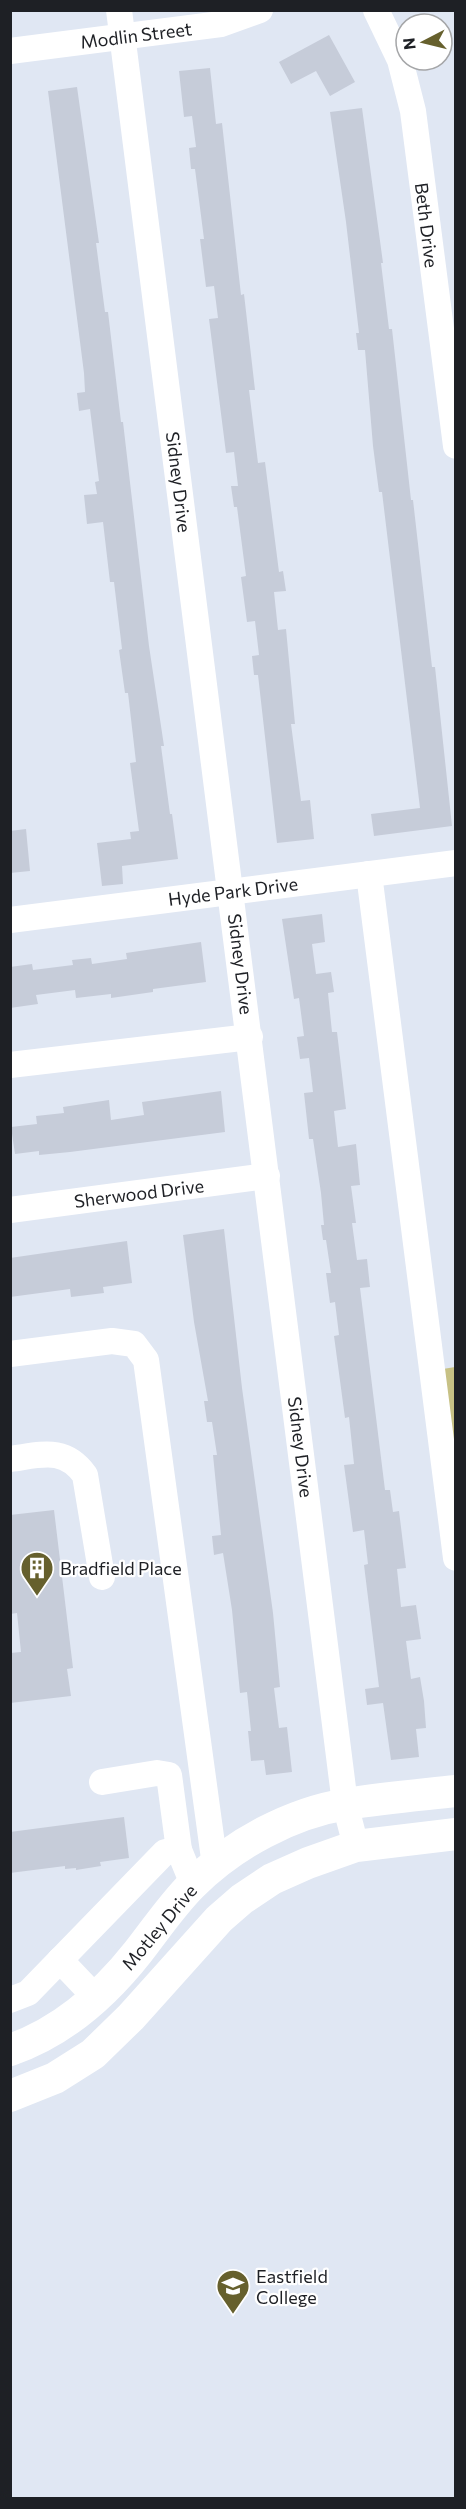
<svg xmlns="http://www.w3.org/2000/svg" width="466" height="2509" font-family="Commissioner,sans-serif">
  <style>
    .green { fill: #c7c185 }
    .building { fill: #c6ccd9 }
    .lines { fill: none; stroke-linecap: round; stroke-linejoin: round }
    .minor { stroke: #fff; stroke-width: 26 }
    .major { stroke: #fff; stroke-width: 32 }
    .labels { text-anchor: middle; dominant-baseline: central; stroke-width: 4.5; stroke-linejoin: round; paint-order: stroke }
    .street-label { font-size: 18px; fill: #1e2025; stroke: #fff }
    .poi-label { font-size: 18px; fill: #1e2025; stroke: #fff; text-anchor: start }
  </style>
  <rect width="100%" height="100%" fill="#e0e7f3"/>
  <!-- green -->
  <polygon class="green" points="455,1367 455,1468 443,1369"/>
  <!-- building -->
  <g class="building">
    <polygon points="329,35 355,82 330,96 316,71 291,84 279,62"/>
    <polygon points="210,68 216,124 222,123 241,295 244,294 255,390 249,390 258,463 265,462 279,572 283,571 286,591 274,592 278,630 286,629 295,724 291,724 301,801 310,800 314,839 277,843 258,675 254,675 252,656 259,655 255,621 247,622 241,577 246,576 237,507 234,507 231,486 238,486 234,452 226,453 209,319 218,318 214,286 206,287 200,239 204,239 195,169 191,169 189,148 196,147 192,116 184,117 179,71"/>
    <polygon points="77,87 99,243 96,243 105,312 108,312 121,422 123,422 149,646 164,746 161,746 170,814 172,814 178,859 122,866 123,884 102,886 97,843 131,839 130,832 139,831 130,763 136,762 128,693 125,693 119,650 122,649 114,582 110,582 103,522 87,524 84,495 97,494 95,482 99,481 90,409 79,411 77,393 85,392 84,373 48,91"/>
    <polygon points="362,108 383,263 381,263 389,329 392,329 411,500 413,500 432,667 435,667 452,826 374,836 371,814 420,808 382,492 379,492 373,446 365,350 358,350 356,333 359,333 346,222 330,112"/>
    <polygon points="26,829 30,871 10,873 10,831"/>
    <polygon points="322,914 325,942 312,944 316,974 331,972 334,992 328,993 332,1032 337,1032 346,1109 334,1111 338,1147 356,1144 360,1185 351,1186 356,1223 352,1223 357,1260 367,1259 370,1287 360,1288 385,1490 390,1490 393,1512 399,1511 406,1568 397,1569 401,1607 416,1605 421,1639 406,1641 411,1679 420,1677 424,1701 426,1728 416,1729 419,1757 391,1760 383,1703 367,1705 365,1689 379,1687 364,1565 368,1564 364,1530 353,1532 344,1465 354,1464 349,1417 345,1418 334,1336 339,1335 335,1302 330,1303 326,1273 331,1273 326,1240 323,1240 321,1225 324,1225 321,1193 313,1139 309,1139 304,1093 313,1092 309,1058 300,1059 297,1037 304,1036 299,998 294,999 282,919"/>
    <polygon points="201,942 206,982 153,989 153,992 111,998 111,994 76,998 75,990 36,995 38,1004 10,1008 10,967 32,964 33,970 73,965 72,960 91,958 92,964 127,959 126,953"/>
    <polygon points="221,1091 225,1132 70,1152 39,1155 39,1151 15,1154 11,1127 37,1124 36,1116 64,1113 63,1107 109,1100 111,1120 144,1115 142,1102"/>
    <polygon points="224,1229 242,1388 273,1613 280,1687 274,1688 279,1728 287,1727 292,1772 266,1775 264,1760 251,1761 248,1731 251,1731 247,1692 240,1693 232,1610 223,1553 214,1555 212,1536 221,1535 213,1455 217,1455 212,1422 207,1422 204,1401 208,1401 194,1322 183,1235"/>
    <polygon points="127,1241 132,1283 103,1287 104,1293 71,1297 70,1289 10,1297 10,1258"/>
    <polygon points="54,1510 73,1668 67,1669 71,1696 10,1703 10,1653 21,1652 17,1613 10,1614 10,1515"/>
    <polygon points="124,1817 129,1858 100,1862 101,1866 76,1870 76,1868 65,1869 65,1866 10,1873 10,1832"/>
  </g>
  <g class="lines">
    <!-- minor -->
    <g class="minor">
      <polyline points="119,10 345,1804 356,1846"/>
      <polyline points="376,10 400,60 413,111 456,446"/>
      <polyline points="10,51 221,24 260,10"/>
      <polyline points="369,874 456,1558"/>
      <polyline points="10,920 456,863"/>
      <polyline points="10,1065 250,1037"/>
      <polyline points="10,1210 267,1176"/>
      <polyline points="10,1354 112,1341 134,1344 146,1360 215,1866"/>
      <path d="M10,1459C41,1455 64,1446 85,1475L102,1577"/>
      <polyline points="102,1782 157,1773 169,1775 179,1850"/>
      <polyline points="60,1960 96,1998"/>
      <polyline points="10,2000 28,1993 165,1852 179,1850 193,1884"/>
    </g>
    <!-- major -->
    <g class="major">
      <path d="M10,2050C63,2032 104,1995 138,1952C156,1929 172,1905 192,1885C233,1844 291,1813 347,1804C383,1798 420,1795 456,1791"/>
      <polyline points="10,2096 55,2078 93,2054 131,2017 219,1919 242,1899 272,1879 308,1863 356,1846 456,1834"/>
    </g>
  </g>
  <!-- icons -->
  <defs>
    <g id="building-pin" transform="scale(1.725)"><path d="M0 17L-7.5 6A9.5 9.5 0 1 1 7.5 6Z" fill="#66602d" stroke="#fff"/><path d="M-4-6H4V6H1V3H-1V6H-4ZM-2.5-4.3h1.7v1.8h-1.7ZM.8-4.3h1.7v1.8H.8ZM-2.5-1h1.7V.8h-1.7ZM.8-1h1.7V.8H.8Z" fill="#fff"/></g>
    <g id="university-pin" transform="scale(1.725)"><path d="M0 17L-7.5 6A9.5 9.5 0 1 1 7.5 6Z" fill="#66602d" stroke="#fff"/><path d="M0-5L7-2L0 1L-7-2ZM-4 1L0 2.5L4 1V4Q0 6-4 4Z" fill="#fff"/></g>
  </defs>
  <g fill-rule="evenodd">
    <use href="#building-pin" x="37" y="1568"/>
    <use href="#university-pin" x="233" y="2286"/>
  </g>
  <g class="labels">
    <!-- street labels -->
    <g class="street-label">
      <text transform="translate(136 35) rotate(-7)">Modlin Street</text>
      <text transform="translate(427 225) rotate(83)">Beth Drive</text>
      <text transform="translate(179 482) rotate(83)">Sidney Drive</text>
      <text transform="translate(233 891) rotate(-7)">Hyde Park Drive</text>
      <text transform="translate(241 964) rotate(83)">Sidney Drive</text>
      <text transform="translate(139 1193) rotate(-7)">Sherwood Drive</text>
      <text transform="translate(301 1447) rotate(83)">Sidney Drive</text>
      <text transform="translate(159 1927) rotate(-50)">Motley Drive</text>
    </g>
    <!-- poi labels -->
    <g class="poi-label">
      <text x="60" y="1568">Bradfield Place</text>
      <text x="256" y="2276">Eastfield<tspan x="256" dy="21">College</tspan></text>
    </g>
  </g>
  <!-- border -->
  <rect width="466" height="2509" fill="none" stroke="#1e2025" stroke-width="24"/>
  <!-- north arrow -->
  <g transform="translate(424 42) rotate(263)"><circle r="28" fill="#ffffff" stroke="#a5a6a8" stroke-width="1.5"/>
  <path d="M0-4.5L10 22L0 15L-10 22Z" fill="#66602d"/>
  <text y="-9" font-size="16" font-weight="bold" text-anchor="middle" fill="#1e2025">N</text>
  </g>
</svg>
